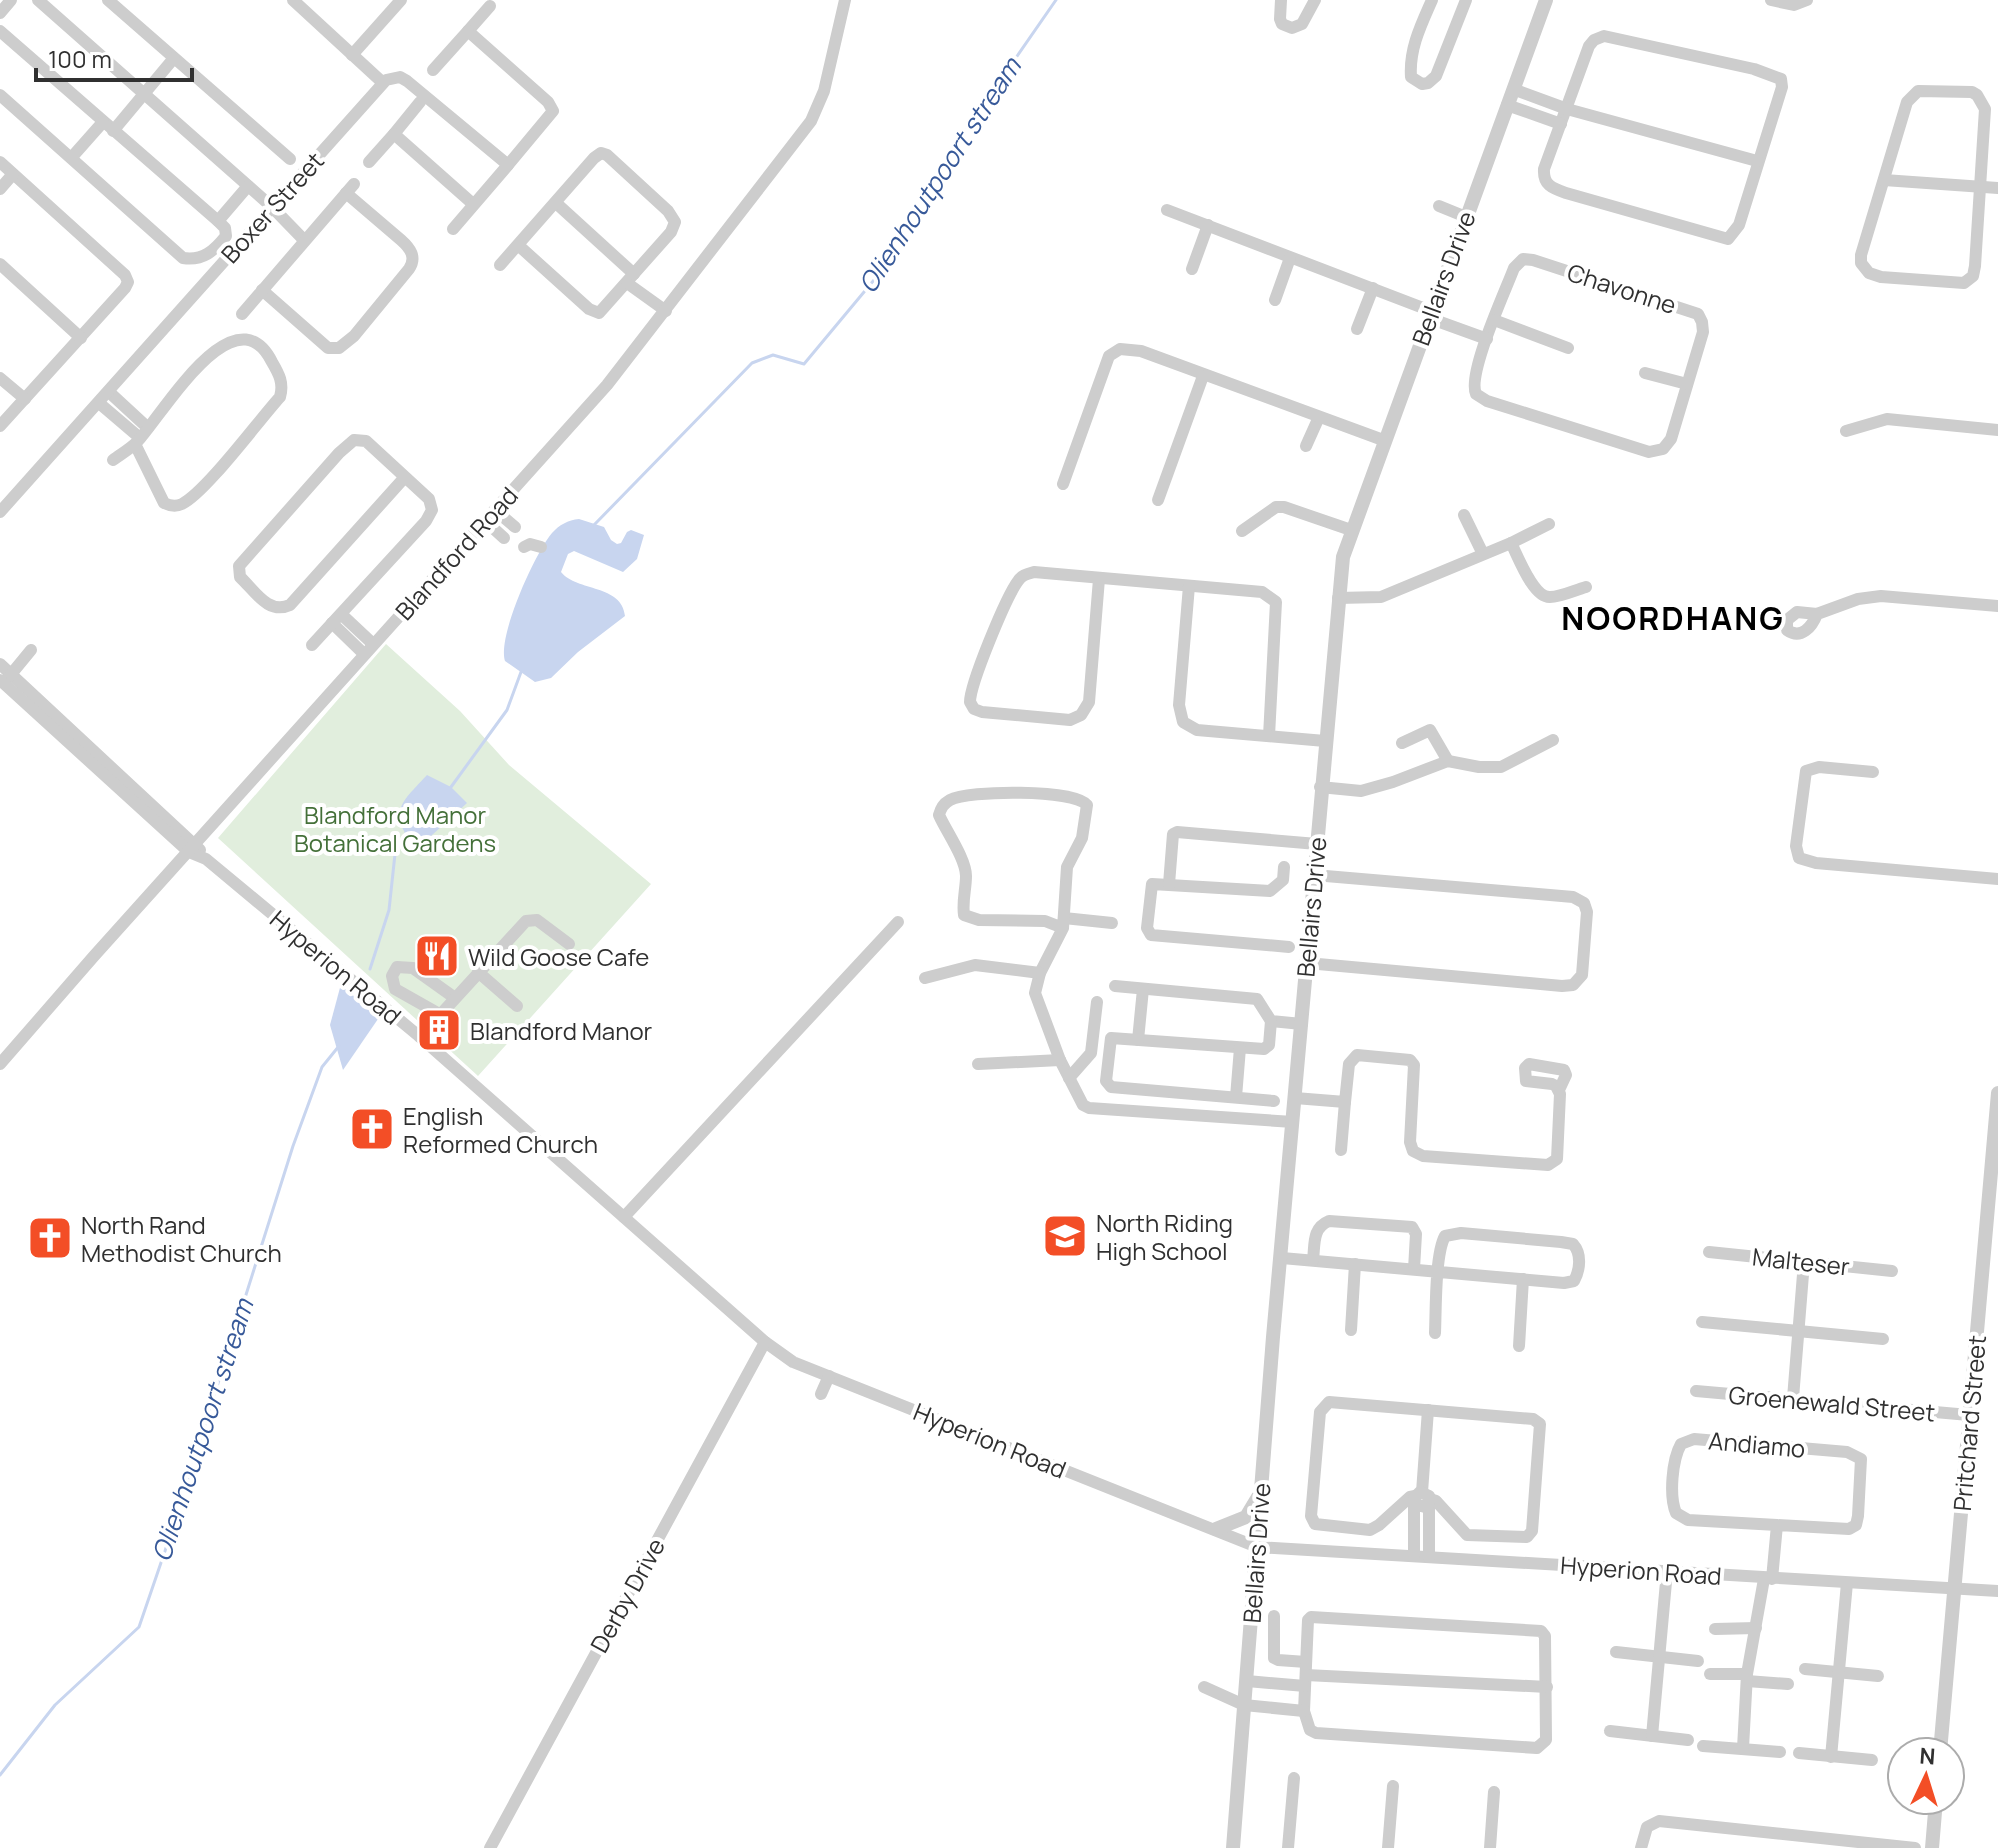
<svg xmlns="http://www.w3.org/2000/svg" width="1998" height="1848" font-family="Manrope,sans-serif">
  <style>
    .green { fill: #e1eedd }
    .water { fill: #c8d5ef }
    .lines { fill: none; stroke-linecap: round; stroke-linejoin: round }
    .stream { stroke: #c8d5ef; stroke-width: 3 }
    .minor { stroke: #cdcdcd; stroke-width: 12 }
    .tertiary { stroke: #cdcdcd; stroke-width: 14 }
    .labels { text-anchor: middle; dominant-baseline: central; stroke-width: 8; stroke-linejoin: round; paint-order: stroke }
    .street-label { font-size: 24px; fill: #303030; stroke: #fff }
    .park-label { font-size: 24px; fill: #447039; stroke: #fff }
    .poi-label { font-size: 24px; fill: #303030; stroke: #fff; text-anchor: start }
    .water-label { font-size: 26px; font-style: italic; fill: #375999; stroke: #fff }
    .district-label { font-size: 32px; font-weight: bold; letter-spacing: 2px; fill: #000; stroke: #fff }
  </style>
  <rect width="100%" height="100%" fill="#fff"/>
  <!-- green -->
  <polygon class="green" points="386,644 460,711 509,765 651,884 478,1076 218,838"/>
  <!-- water -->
  <g class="water">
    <path d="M579,519L604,527L611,540L617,544L621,543L627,532L631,530L644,535L637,559L623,572L574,551L568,554L561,572C577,592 622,584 625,616L578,652L551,678L535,682L505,661C497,637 535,553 552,533C559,525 568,520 579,519Z"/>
    <path d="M427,775L451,787L467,803L431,836L413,843C386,812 404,800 427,775Z"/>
    <polygon points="341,984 378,1019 343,1070 330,1025"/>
  </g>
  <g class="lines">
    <!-- stream -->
    <g class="stream">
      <polyline points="594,525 752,363 773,355 804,364 879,274 936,173 1056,0"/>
      <polyline points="451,787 507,710 521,672"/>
      <polyline points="370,969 389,910 395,854 406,833"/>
      <polyline points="0,1775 55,1705 139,1627 165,1551 293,1146 322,1067 339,1046"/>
    </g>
    <!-- minor -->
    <g class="minor">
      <polyline points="38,0 272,207 304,240"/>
      <polyline points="108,0 290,159"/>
      <polyline points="293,0 382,82"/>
      <polyline points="1281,0 1280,19 1282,24 1292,28 1302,24 1315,0"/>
      <path d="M1432,0C1421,25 1409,49 1411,77L1422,84L1428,83L1436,76L1466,0"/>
      <polyline points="1771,0 1794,5 1807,0"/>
      <polyline points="490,6 468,31 548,102 553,111 508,165"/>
      <polyline points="0,13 11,0"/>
      <path d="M0,31L218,221L225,228L226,236C214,251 203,261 183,258L0,95"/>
      <path d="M1604,36L1754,69L1781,79L1782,87L1739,225L1728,239L1566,193C1552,188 1543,185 1544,169L1589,46L1594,40Z"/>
      <polyline points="352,55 401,0"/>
      <polyline points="433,70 468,31"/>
      <polyline points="1513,89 1567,109 1757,161"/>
      <polygon points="1918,91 1972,92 1977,95 1985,109 1975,266 1973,276 1964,283 1881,277 1869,273 1861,263 1861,255 1907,102"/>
      <polyline points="1507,105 1561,124"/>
      <polyline points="113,131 174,58"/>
      <polyline points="394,134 420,102"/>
      <polyline points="72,157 103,122"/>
      <polyline points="0,162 125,275 128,282 125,288 0,426"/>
      <polyline points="369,162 394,134 473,204"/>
      <polyline points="1884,180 1998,188"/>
      <polyline points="0,189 13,174"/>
      <polyline points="556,203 634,274"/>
      <polyline points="1439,206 1466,217"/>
      <polyline points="1167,210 1431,311"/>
      <polyline points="218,221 248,186"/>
      <path d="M1523,259L1533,260L1698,314L1702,322L1703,332L1671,439L1663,449L1649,452L1487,401L1476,394C1467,374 1505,292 1514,268Z"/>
      <polyline points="0,264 81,338"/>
      <polyline points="500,265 594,158 601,153 607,155 668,211 675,222 671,232 599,313 589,309 518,245"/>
      <polyline points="1192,269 1208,225"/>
      <polyline points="627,283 666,311"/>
      <path d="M262,290L328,348H339L354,336L409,269C417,257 410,248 401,240L346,193"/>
      <polyline points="1275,300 1290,258"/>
      <polyline points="242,314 354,184"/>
      <polyline points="1429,318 1487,339"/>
      <polyline points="1494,320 1568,348"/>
      <polyline points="1357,329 1373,288"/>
      <polyline points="1645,373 1687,384"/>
      <polyline points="0,378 25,399"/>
      <polyline points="109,392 148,428"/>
      <polyline points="99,403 140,438"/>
      <polyline points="1846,431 1887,419 1998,430"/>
      <polyline points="1306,446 1319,417"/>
      <path d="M113,460C121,454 130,449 137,442C163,414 235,289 272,362C279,374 284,383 280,397C259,420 206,492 182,504C176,507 170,506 164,503L135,444"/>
      <polyline points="1063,484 1109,356 1120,349 1141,351 1383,440"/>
      <polyline points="1158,500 1203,376"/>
      <polyline points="495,510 515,527"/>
      <polyline points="0,512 386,80 400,77 407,81 508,165 453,229"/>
      <polyline points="1464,515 1483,554"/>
      <polyline points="483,525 493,528 504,538"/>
      <polyline points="1242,531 1276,507 1284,507 1351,530"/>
      <path d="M1511,543C1518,556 1533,598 1550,597C1561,597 1575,590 1586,587"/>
      <polyline points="524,547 530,544 541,547"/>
      <path d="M1099,579L1089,702L1081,715L1070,720L982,712L974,709L970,702C970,684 1006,597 1018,581C1022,575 1027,574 1034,572L1262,592L1276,602L1269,736"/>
      <polyline points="1189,586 1179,705 1183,722 1197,730 1325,741"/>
      <polyline points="1338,598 1381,597 1511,543 1549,524"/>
      <polyline points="341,614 373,644"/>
      <path d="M1817,614C1812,627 1801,640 1787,630V620L1797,612L1817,614L1858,599L1881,596L1998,606"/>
      <polyline points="332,623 364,654"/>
      <path d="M312,645L426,521L432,510L429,499L366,441L354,440L339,453L239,566L240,577C255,591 268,615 290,605L405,477"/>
      <polyline points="0,664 200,850"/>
      <polyline points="8,678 31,650"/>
      <polyline points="0,680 189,852 206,859 420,1037 765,1342 793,1362 1257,1547 1998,1591"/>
      <polyline points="1402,743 1430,730 1448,761"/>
      <polyline points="1873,772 1819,767 1806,771 1796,846 1799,858 1816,863 1998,879"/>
      <polyline points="1320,787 1361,791 1393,782 1448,761 1479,767 1501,767 1553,740"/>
      <polyline points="1284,867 1283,880 1270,891 1152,884 1147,928 1151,935 1289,947"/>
      <polyline points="1169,884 1173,834 1177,832 1317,844"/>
      <polyline points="1064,918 1112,923"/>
      <path d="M1063,928L1045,921L979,920L964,915C962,901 966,889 966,876C966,859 946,831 939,815C941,808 943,804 950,800C968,790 1074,789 1087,805L1082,838L1067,867L1063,928L1040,973L1035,993L1060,1060L1083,1105L1089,1108L1293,1122"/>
      <polyline points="1307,963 1562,986 1573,985 1582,975 1587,912 1584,903 1573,897 1314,875"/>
      <polyline points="478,972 517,1006"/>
      <polyline points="925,978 975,965 1040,973"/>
      <polyline points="1115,986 1257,999 1271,1021 1302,1024"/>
      <polyline points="441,1015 395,989 392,976 397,967 413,968 455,998"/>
      <polyline points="1271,1021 1269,1045 1264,1049 1111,1038 1106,1081 1111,1087 1274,1101"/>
      <polyline points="420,1037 526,921 537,920 569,944"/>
      <polyline points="1138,1040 1143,989"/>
      <polyline points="0,1064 94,956 607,385 811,121 824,91 845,0"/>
      <polyline points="978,1064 1060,1060"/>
      <polyline points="1069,1078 1091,1053 1097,1002"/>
      <polyline points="1236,1097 1240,1048"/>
      <polyline points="1295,1098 1345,1102 1349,1064 1357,1055 1410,1060 1414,1065 1410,1142 1413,1151 1423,1156 1548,1165 1557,1159 1560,1094 1556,1086 1552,1084 1526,1081 1525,1068 1529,1064 1564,1070 1566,1075 1559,1090"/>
      <polyline points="1341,1150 1345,1102"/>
      <polyline points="624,1217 898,922"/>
      <polyline points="1709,1252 1892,1271"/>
      <path d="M1282,1258C1376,1266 1470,1274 1564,1283L1574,1281C1580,1270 1582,1254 1573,1244L1561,1242L1461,1233L1445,1236C1435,1254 1436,1310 1435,1333"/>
      <path d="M1313,1260C1315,1244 1312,1228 1329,1221L1412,1227L1416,1234L1414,1269"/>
      <polyline points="1702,1322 1883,1339"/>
      <polyline points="1351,1330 1355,1264"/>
      <polyline points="1519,1346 1523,1279"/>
      <polyline points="1696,1391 1969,1415"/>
      <polyline points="821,1394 829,1376"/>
      <polyline points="1793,1398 1804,1262"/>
      <polyline points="1422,1492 1428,1410"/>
      <polyline points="1415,1496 1410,1497 1379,1525 1370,1530 1315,1524 1311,1516 1320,1412 1329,1402 1533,1419 1540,1424 1532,1531 1527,1537 1467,1535 1436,1501 1430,1499"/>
      <polyline points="1429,1503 1429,1557"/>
      <polyline points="1414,1556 1414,1498 1420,1492 1429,1496 1429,1503 1425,1507 1415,1504"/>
      <path d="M1772,1579L1777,1525L1849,1529L1856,1525L1858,1516L1861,1459L1847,1452L1694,1439L1681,1444C1672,1460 1669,1496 1676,1513L1688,1520L1777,1525"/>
      <polyline points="1274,1616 1274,1658 1278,1660 1306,1662"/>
      <polygon points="1311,1617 1541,1631 1545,1636 1546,1740 1537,1748 1316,1733 1310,1730 1304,1711 1308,1620"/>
      <polyline points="1715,1629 1756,1628"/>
      <polyline points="1616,1652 1698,1661"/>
      <polyline points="1805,1669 1878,1676"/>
      <polyline points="1710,1674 1747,1674"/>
      <polyline points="1306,1675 1547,1687"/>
      <polyline points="1247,1681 1305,1686"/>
      <polyline points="1747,1681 1788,1684"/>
      <polyline points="1204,1687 1244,1705 1304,1711"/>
      <polyline points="1610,1731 1688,1740"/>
      <polyline points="1652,1736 1667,1571"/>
      <polyline points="1703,1746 1780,1752"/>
      <polyline points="1743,1748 1747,1674 1764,1579"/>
      <polyline points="1799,1753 1872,1760"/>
      <polyline points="1831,1757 1847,1583"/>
      <polyline points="490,1848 765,1342"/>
      <polyline points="1288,1848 1294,1778"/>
      <polyline points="1388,1848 1393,1786"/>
      <polyline points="1490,1848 1494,1792"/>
      <polyline points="1641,1848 1647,1827 1659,1821 1915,1848"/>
    </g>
    <!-- tertiary -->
    <g class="tertiary">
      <polyline points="1216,1529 1246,1517 1258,1497"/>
      <polyline points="1940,1752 1998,1093"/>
      <polyline points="1233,1848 1273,1337 1343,557 1546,0"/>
      <polyline points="1932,1848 1936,1800"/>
    </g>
  </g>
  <!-- icons -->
  <defs>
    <g id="restaurant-square" transform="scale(2.3)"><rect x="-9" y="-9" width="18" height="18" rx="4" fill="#f34e26" stroke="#fff"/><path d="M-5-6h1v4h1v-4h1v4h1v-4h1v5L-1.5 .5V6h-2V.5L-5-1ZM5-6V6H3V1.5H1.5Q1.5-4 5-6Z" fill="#fff"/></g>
    <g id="building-square" transform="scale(2.3)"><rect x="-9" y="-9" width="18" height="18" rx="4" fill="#f34e26" stroke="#fff"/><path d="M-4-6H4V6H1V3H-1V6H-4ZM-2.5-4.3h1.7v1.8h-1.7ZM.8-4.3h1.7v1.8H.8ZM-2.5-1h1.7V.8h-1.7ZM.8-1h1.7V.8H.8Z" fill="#fff"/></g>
    <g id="church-square" transform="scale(2.3)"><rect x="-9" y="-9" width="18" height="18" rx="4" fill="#f34e26" stroke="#fff"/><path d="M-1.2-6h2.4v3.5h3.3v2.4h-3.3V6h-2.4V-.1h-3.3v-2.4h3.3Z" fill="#fff"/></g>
    <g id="school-square" transform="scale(2.3)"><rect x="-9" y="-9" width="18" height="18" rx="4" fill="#f34e26" stroke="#fff"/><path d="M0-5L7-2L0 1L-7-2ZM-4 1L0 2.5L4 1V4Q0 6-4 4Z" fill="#fff"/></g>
  </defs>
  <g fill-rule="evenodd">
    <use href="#restaurant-square" x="437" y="956"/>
    <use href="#building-square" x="439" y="1030"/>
    <use href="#church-square" x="372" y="1129"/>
    <use href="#school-square" x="1065" y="1236"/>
    <use href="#church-square" x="50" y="1238"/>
  </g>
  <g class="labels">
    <!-- street labels -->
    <g class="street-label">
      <text transform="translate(272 207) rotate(-48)">Boxer Street</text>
      <text transform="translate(1443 278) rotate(-70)">Bellairs Drive</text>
      <text transform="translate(1622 288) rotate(18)">Chavonne</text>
      <text transform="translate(456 553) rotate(-48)">Blandford Road</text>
      <text transform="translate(1311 907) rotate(-85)">Bellairs Drive</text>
      <text transform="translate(336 967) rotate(40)">Hyperion Road</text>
      <text transform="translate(1801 1261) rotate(6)">Malteser</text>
      <text transform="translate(1832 1403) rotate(5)">Groenewald Street</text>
      <text transform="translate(1969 1423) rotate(-85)">Pritchard Street</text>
      <text transform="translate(990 1440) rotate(22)">Hyperion Road</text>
      <text transform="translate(1757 1444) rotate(5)">Andiamo</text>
      <text transform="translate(1256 1553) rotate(-86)">Bellairs Drive</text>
      <text transform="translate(1641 1570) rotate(4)">Hyperion Road</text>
      <text transform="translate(627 1595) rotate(-61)">Derby Drive</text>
    </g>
    <!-- park labels -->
    <g class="park-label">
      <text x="395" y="814">Blandford Manor<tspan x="395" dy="28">Botanical Gardens</tspan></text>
    </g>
    <!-- poi labels -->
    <g class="poi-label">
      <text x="468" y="956">Wild Goose Cafe</text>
      <text x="470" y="1030">Blandford Manor</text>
      <text x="403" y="1115">English<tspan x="403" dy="28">Reformed Church</tspan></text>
      <text x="1096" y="1222">North Riding<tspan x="1096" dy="28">High School</tspan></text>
      <text x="81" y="1224">North Rand<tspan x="81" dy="28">Methodist Church</tspan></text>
    </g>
    <!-- water labels -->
    <g class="water-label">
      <text transform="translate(939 175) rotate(-57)">Olienhoutpoort stream</text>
      <text transform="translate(202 1430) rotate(-72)">Olienhoutpoort stream</text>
    </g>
    <!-- district labels -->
    <g class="district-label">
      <text x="1673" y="618">NOORDHANG</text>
    </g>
  </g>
  <!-- north arrow -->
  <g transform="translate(1926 1776) rotate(4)"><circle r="38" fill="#ffffff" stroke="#acacac" stroke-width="2"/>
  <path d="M0-6L14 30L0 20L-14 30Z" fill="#f34e26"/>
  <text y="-12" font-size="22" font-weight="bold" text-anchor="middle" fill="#303030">N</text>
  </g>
  <!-- scale -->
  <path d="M36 68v12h156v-12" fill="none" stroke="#303030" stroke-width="4"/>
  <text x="48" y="68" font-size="24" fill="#303030" stroke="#ffffff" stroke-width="6" paint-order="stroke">100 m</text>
</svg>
